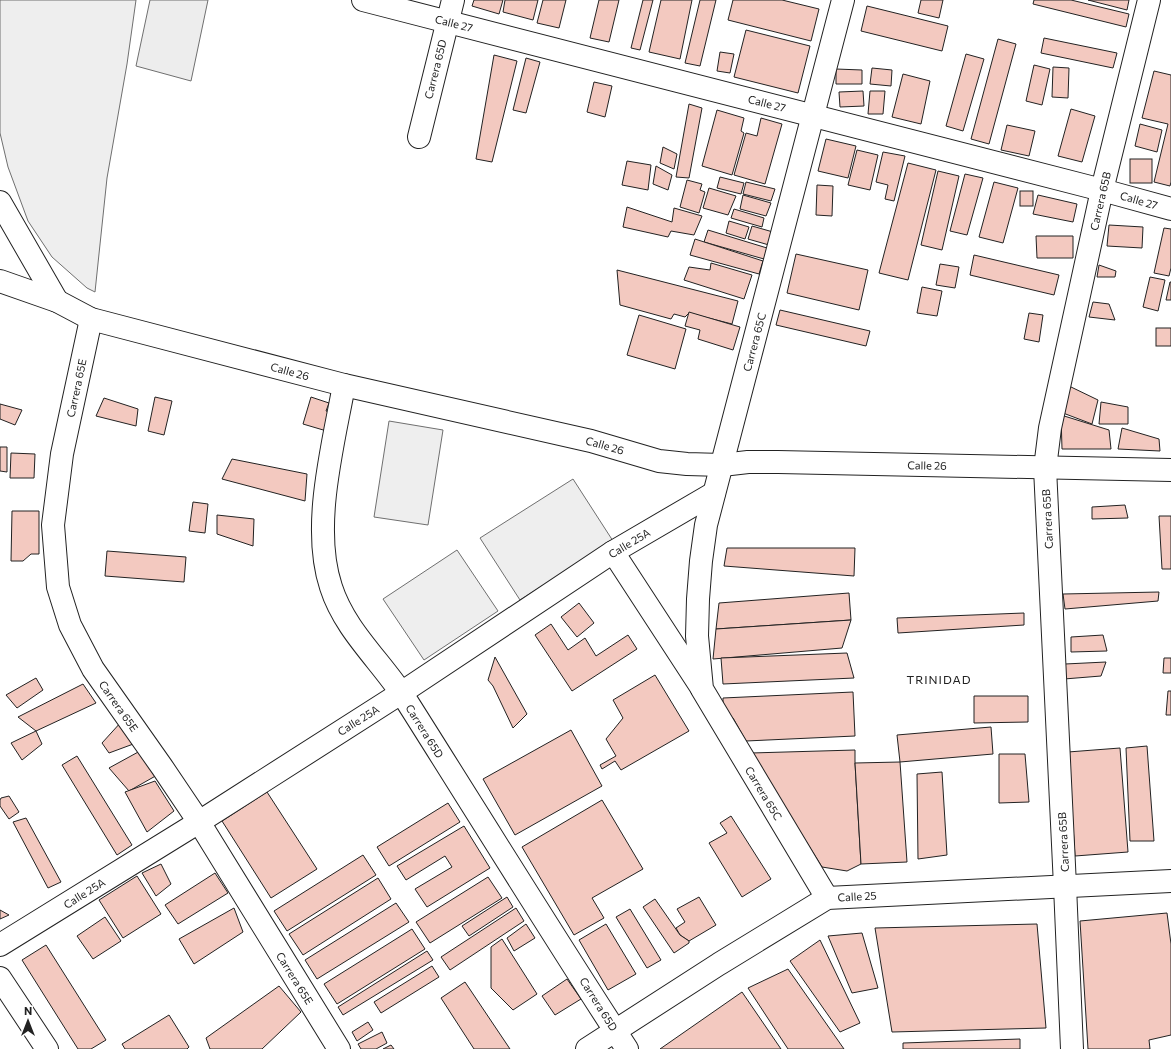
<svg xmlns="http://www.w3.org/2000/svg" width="1171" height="1049" font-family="Commissioner,sans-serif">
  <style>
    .green { fill: #eee; stroke: #6f6f6f }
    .parking { fill: #ededed; stroke: #6f6f6f }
    .building { fill: #f3c9c0; stroke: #222 }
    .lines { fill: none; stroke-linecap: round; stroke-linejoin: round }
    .minor-casing { stroke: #222; stroke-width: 24 }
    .minor { stroke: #fff; stroke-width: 22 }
    .labels { text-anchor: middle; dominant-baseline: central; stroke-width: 3; stroke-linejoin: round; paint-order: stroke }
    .street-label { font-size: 11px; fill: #222; stroke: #fff }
    .neighbourhood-label { font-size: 12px; letter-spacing: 1px; fill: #222; stroke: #fff }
  </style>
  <rect width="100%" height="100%" fill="#fff"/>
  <!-- green -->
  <g class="green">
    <polygon points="0,0 136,0 127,64 107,178 95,292 87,288 52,257 28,221 8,167 0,133"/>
    <polygon points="389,421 443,430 428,525 374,517"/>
    <polygon points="573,479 613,541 520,600 480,538"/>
    <polygon points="457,550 498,611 424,660 383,599"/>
  </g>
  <!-- parking -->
  <polygon class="parking" points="150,0 208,0 191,81 136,66"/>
  <!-- building -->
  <g class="building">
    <polygon points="474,0 503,0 499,14 472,6"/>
    <polygon points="505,0 538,0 533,20 503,12"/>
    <polygon points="543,0 566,0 559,28 537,23"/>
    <polygon points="599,0 619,0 609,42 590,38"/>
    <polygon points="643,0 653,0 640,50 631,48"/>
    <polygon points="661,0 692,0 680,59 649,52"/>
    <polygon points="700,0 716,0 700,66 685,63"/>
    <polygon points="733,0 782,0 819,9 811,41 728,20"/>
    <polygon points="921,0 943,0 939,18 918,13"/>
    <polygon points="1034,0 1071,0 1129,14 1126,27 1033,4"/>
    <polygon points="1088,0 1129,0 1127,10"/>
    <polygon points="867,6 948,26 942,51 861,31"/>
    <polygon points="746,30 810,46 798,93 734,77"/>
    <polygon points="1044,38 1117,53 1113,68 1041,53"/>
    <polygon points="998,39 1016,44 989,144 971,139"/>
    <polygon points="720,52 734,54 730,73 717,71"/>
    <polygon points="966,54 984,59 963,131 946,126"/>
    <polygon points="494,55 517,61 492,162 476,159"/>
    <polygon points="526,58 540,62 526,113 513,110"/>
    <polygon points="1034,65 1050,69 1042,105 1026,101"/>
    <polygon points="1053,67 1069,68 1068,98 1052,97"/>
    <polygon points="872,68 892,70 891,86 870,84"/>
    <polygon points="836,69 862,70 862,84 836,84"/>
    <polygon points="1154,71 1171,75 1171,182 1170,186 1154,182 1168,124 1142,118"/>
    <polygon points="903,74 930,81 921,124 892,117"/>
    <polygon points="594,82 612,86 605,117 587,112"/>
    <polygon points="863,91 864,106 840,107 839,92"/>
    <polygon points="870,91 885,91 883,114 868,114"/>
    <polygon points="689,104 702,108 689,178 676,177"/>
    <polygon points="1071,109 1095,116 1082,162 1058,156"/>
    <polygon points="717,110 744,118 741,131 744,133 732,175 702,166"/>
    <polygon points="761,118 782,124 765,184 734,175 746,133 757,136"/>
    <polygon points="1140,124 1162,130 1157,152 1135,146"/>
    <polygon points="1007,125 1035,131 1029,156 1001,150"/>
    <polygon points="826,139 856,146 848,178 818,171"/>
    <polygon points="663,147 677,154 674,169 660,163"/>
    <polygon points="857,150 878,155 870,190 848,185"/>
    <polygon points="883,152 905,156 894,201 885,199 888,185 876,182"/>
    <rect x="1130" y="159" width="22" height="24"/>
    <polygon points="627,161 651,165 648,190 622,185"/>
    <polygon points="908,163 936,170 908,280 879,273"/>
    <polygon points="656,166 672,175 668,190 653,184"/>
    <polygon points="938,171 959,176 942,250 921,245"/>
    <polygon points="965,174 983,178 967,235 950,231"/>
    <polygon points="720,177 744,183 741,194 717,188"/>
    <polygon points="687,180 702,184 700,190 705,192 699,213 680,207"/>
    <polygon points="746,182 775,189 771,201 743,194"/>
    <polygon points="994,182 1018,188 1003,243 979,237"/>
    <polygon points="817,185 833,186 832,216 816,215"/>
    <polygon points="709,188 736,196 728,215 703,208"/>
    <rect x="1020" y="191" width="13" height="15"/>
    <polygon points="743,195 771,203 766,216 740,209"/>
    <polygon points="1038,195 1077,204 1073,222 1033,214"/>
    <polygon points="627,207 672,222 674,208 702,216 694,235 671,231 668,237 623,227"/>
    <polygon points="734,209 764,218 762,227 731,218"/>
    <polygon points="729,221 749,227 745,239 726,233"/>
    <polygon points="1109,225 1143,227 1142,248 1107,246"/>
    <polygon points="752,226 773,232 769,245 748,239"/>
    <polygon points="1164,228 1171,229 1171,268 1169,276 1154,273"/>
    <polygon points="708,230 767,248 764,259 704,242"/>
    <polygon points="1036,236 1073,236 1073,258 1037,258"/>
    <polygon points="695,239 763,261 759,274 690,255"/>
    <polygon points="796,254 868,270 859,310 787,293"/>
    <polygon points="974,255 1059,275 1054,295 970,275"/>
    <polygon points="711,263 752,275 744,299 684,280 689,267 710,270"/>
    <polygon points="940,264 959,267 955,288 936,285"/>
    <polygon points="1099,265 1116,271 1115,277 1097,277"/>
    <polygon points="617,270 738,301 732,324 689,313 685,317 674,314 671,319 620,305"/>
    <polygon points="1150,277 1165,280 1158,311 1143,307"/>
    <polygon points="1170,282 1171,282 1171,300 1166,300"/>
    <polygon points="922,287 942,291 937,316 917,313"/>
    <polygon points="1093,302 1109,304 1115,320 1089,317"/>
    <polygon points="780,310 870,331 866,346 776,325"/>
    <polygon points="689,312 740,327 733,350 698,339 700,330 685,326"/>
    <polygon points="1029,313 1043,315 1039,342 1024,339"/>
    <polygon points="639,315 686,329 675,369 627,355"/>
    <rect x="1156" y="328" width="15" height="18"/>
    <polygon points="1069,386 1098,400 1092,424 1063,413"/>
    <polygon points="155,397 172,401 164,435 148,431"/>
    <polygon points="311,397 329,403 326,411 335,414 330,432 303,424"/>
    <polygon points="104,398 138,409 136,426 96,416"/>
    <polygon points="1101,402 1128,407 1128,424 1099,424"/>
    <polygon points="0,404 22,410 15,425 0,419"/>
    <polygon points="1061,415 1109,430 1111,449 1062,449"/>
    <polygon points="1122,428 1159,439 1160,451 1118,449"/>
    <polygon points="0,447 7,447 7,472 0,471"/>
    <polygon points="11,453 35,454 34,478 10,478"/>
    <polygon points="232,459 307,474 305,501 222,479"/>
    <polygon points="193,502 208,504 205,533 189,531"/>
    <polygon points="1125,505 1128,518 1092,519 1092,507"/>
    <polygon points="12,511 39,511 39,554 31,554 23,561 11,561"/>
    <polygon points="217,515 254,519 253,546 217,534"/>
    <polygon points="1159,516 1171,516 1171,569 1162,569"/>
    <polygon points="727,548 855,548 854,576 724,566"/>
    <polygon points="107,551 186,557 184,582 105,576"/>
    <polygon points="1159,592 1158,601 1065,609 1063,594"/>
    <polygon points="849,593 851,620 716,629 719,603"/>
    <polygon points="579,603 594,623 577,637 561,617"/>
    <polygon points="1024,613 1024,625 898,633 897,618"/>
    <polygon points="851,620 842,648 713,659 716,629"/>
    <polygon points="551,624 568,650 585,638 596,656 628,635 637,649 572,691 535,635"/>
    <polygon points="1103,635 1107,651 1071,652 1071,637"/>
    <polygon points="847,653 854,678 723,684 721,658"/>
    <polygon points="495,657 527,714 513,728 493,686 488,680"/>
    <polygon points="1164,658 1171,658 1171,673 1163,673"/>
    <polygon points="1106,662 1101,676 1064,679 1065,664"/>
    <polygon points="655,675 689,731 621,770 615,761 602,769 600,765 616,756 606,739 623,718 613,700"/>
    <polygon points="36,678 43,690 17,708 6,695"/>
    <polygon points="83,684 96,703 36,731 18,717"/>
    <polygon points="1168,691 1171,691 1171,715 1166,715"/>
    <polygon points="853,692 855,736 746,741 733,718 723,714 723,698"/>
    <polygon points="974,696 1028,696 1028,722 974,723"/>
    <polygon points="122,721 136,743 109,753 102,743"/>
    <polygon points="991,727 993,754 900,762 897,735"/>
    <polygon points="571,730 602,786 515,835 483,779"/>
    <polygon points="36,731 42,744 22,760 11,743"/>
    <polygon points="1147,746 1154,841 1130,841 1126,748"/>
    <polygon points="1120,748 1128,852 1075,856 1068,752"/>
    <polygon points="855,750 855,763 861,864 847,871 822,867 751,753"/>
    <polygon points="140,751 159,774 129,791 109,768"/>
    <polygon points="999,754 1025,754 1029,802 999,803"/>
    <polygon points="77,756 132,845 117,855 62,765"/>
    <polygon points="900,762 907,862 861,864 855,763"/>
    <polygon points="942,772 947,855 918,859 917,774"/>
    <polygon points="155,781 174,811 147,832 125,792"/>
    <polygon points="267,792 317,869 271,898 222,821"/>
    <polygon points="9,796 19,812 9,819 0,806 0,800 1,798"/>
    <polygon points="602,800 643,869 592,898 604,918 574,935 522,847"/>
    <polygon points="448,803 460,822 389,866 377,847"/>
    <polygon points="731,816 771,879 742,897 709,843 727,833 720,823"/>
    <polygon points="26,818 61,882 48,888 13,822"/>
    <polygon points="464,826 490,868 427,907 415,889 452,867 445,856 406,880 397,866"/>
    <polygon points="363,855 376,875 287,931 274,911"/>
    <polygon points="161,864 171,884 156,896 142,873"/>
    <polygon points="215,873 228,893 178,924 165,905"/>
    <polygon points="137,876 161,914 123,938 99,900"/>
    <polygon points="488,877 502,898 430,943 416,922"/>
    <polygon points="378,878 391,899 303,955 289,934"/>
    <polygon points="507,897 513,907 469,936 462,926"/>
    <polygon points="699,897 716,925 689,941 680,935 676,928 685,922 677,909"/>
    <polygon points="655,899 680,935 689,941 689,943 674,953 643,907"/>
    <polygon points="396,903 409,922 317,979 305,960"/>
    <polygon points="234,908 243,932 194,964 179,939"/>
    <polygon points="516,908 524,921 450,970 441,957"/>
    <polygon points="630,909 661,960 647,968 616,917"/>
    <polygon points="0,910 9,915 0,919"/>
    <polygon points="1167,913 1171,944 1171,1035 1149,1040 1150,1049 1088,1049 1080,921"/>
    <polygon points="105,917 121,941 93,959 77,936"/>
    <polygon points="526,924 535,938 514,951 507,938"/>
    <polygon points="606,924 636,974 608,990 579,940"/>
    <polygon points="1037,924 1046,1028 892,1032 875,928"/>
    <polygon points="412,929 425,949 337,1004 324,984"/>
    <polygon points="862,933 878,988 852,993 828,936"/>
    <polygon points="502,939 537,994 513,1010 491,988 491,947"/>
    <polygon points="820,940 860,1023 840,1032 790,961"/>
    <polygon points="46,945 106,1040 91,1049 78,1049 22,960"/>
    <polygon points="427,951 433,960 343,1015 338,1007"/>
    <polygon points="432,966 439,977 381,1013 374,1002"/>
    <polygon points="788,969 844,1049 788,1049 748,988"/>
    <polygon points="567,979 581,999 555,1015 542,996"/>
    <polygon points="465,982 510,1049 474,1049 441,998"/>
    <polygon points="279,986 301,1012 262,1049 210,1049 206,1038"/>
    <polygon points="742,992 781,1049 660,1049"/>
    <polygon points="169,1015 189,1047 187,1049 125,1049 122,1044"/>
    <polygon points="368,1022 373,1030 357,1041 352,1032"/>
    <polygon points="382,1032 387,1043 376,1049 361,1049 358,1044"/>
    <polygon points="1020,1039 1020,1049 903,1049 903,1043"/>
    <polygon points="391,1045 394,1049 383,1049"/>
  </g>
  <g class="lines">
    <!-- minor casing -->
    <g class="minor-casing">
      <g id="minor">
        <polyline points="363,0 1102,190 1171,209"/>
        <polyline points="419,137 453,0"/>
        <polyline points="0,202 57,301"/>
        <polyline points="0,281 57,301 91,319 344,385 591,441 659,461 687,464 722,465 748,462 778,462 1171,470"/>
        <polyline points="91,319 62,454 53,525 58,587 70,625 93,669 162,767 199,822 339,1049"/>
        <path d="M344,385C333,446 311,527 331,587C345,631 382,662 406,700C480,817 552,934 627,1049"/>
        <polyline points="613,552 701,687"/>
        <polyline points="827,898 702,689 697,636 698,599 701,561 706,525 843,0"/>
        <polyline points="0,945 199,822 401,693 613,552 714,493"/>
        <polyline points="0,978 47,1049"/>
        <polyline points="587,1049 719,964 827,898 1171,881"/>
        <polyline points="1072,1049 1065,886 1045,468 1050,428 1102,190 1149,0"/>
      </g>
    </g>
    <!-- minor -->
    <use href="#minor" class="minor"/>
  </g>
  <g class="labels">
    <!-- street labels -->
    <g class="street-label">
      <text transform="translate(454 23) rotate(14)">Calle 27</text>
      <text transform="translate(435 69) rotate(-76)">Carrera 65D</text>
      <text transform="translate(767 103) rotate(14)">Calle 27</text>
      <text transform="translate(1139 200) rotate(16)">Calle 27</text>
      <text transform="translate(1100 201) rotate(-77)">Carrera 65B</text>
      <text transform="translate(754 342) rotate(-75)">Carrera 65C</text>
      <text transform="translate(290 371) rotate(15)">Calle 26</text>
      <text transform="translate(76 388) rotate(-78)">Carrera 65E</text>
      <text transform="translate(605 445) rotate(16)">Calle 26</text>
      <text transform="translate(927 465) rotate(1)">Calle 26</text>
      <text transform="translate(1047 519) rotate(-93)">Carrera 65B</text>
      <text transform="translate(629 543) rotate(-31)">Calle 25A</text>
      <text transform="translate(119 706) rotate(55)">Carrera 65E</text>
      <text transform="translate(358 720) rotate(-32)">Calle 25A</text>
      <text transform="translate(425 731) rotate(58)">Carrera 65D</text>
      <text transform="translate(764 793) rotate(59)">Carrera 65C</text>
      <text transform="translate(1063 842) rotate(-93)">Carrera 65B</text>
      <text transform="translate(84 893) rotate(-32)">Calle 25A</text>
      <text transform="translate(857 896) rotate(-3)">Calle 25</text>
      <text transform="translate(295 978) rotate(58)">Carrera 65E</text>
      <text transform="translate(599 1004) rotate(58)">Carrera 65D</text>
    </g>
    <!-- neighbourhood labels -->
    <g class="neighbourhood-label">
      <text x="939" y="679">TRINIDAD</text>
    </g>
  </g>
  <!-- north arrow -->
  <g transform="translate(28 1021)" stroke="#ffffff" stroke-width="3" paint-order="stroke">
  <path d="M0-3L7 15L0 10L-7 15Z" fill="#222222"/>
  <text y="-6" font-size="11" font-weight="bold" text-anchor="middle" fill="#222222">N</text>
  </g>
</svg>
